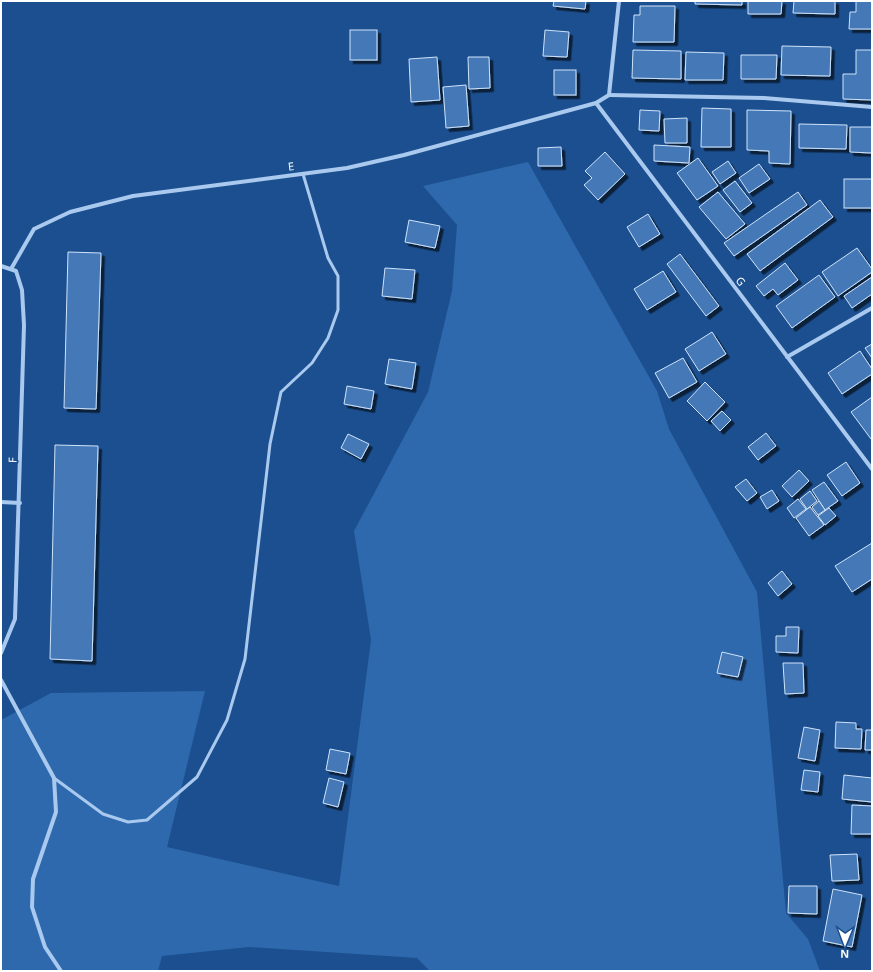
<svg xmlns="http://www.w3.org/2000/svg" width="873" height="972" font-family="'Noto Sans',sans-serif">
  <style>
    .green { fill: #2e69ad }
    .building { fill: #4478b7; stroke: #cfe3fa; filter: url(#shadow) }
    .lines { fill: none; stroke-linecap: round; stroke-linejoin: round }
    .lane { stroke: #a9c9ee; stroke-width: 3 }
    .street { stroke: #a9c9ee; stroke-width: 4 }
    .labels { text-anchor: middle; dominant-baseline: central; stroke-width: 4; stroke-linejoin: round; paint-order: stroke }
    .street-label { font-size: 11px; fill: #fff; stroke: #1b4f8f }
  </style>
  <defs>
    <filter id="shadow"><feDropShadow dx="3.5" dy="3.5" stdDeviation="0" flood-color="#0009"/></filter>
  </defs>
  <rect width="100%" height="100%" fill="#1b4f8f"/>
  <!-- green -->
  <polygon class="green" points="528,162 657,391 669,429 757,592 786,913 808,939 820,971 430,971 417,958 249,947 162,956 158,971 1,971 1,720 51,693 205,691 167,847 339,886 371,640 354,531 428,392 452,291 457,225 423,186"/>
  <!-- building -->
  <g class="building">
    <polygon points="554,1 586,1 585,9 553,6"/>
    <polygon points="695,1 742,1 742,5 695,4"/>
    <polygon points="748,1 782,1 781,14 748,14"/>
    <polygon points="794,1 835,1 835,14 793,13"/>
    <polygon points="856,1 872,1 872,29 849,29 850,12 856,12"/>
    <polygon points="640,6 675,6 674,42 633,42 634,15 640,15"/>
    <rect x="350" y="30" width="27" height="30"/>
    <polygon points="545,30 569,32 567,57 543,56"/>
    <polygon points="782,46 831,47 830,76 781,75"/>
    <polygon points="633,50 681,51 681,79 632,78"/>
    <polygon points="856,50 872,50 872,100 843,99 843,74 856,74"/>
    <polygon points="686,52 724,53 723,80 685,80"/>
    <polygon points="741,55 777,55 776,79 741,79"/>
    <polygon points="437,57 440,100 411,102 409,59"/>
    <polygon points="468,57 489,57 490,88 469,89"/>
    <rect x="554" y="70" width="22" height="25"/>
    <polygon points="466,85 469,126 446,128 443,87"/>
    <polygon points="702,108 731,109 731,147 701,147"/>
    <polygon points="640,110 660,111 659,131 639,130"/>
    <polygon points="747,110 791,111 790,164 769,163 769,151 747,150"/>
    <polygon points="687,118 687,143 665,143 664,119"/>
    <polygon points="799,124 847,125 846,149 799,148"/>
    <polygon points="850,127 872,127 872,153 850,152"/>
    <polygon points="654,145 690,147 689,163 654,161"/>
    <polygon points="561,147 562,166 538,166 538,148"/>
    <polygon points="605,152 625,174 598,200 584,185 592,178 585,171"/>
    <polygon points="698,158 718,186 697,200 677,173"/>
    <polygon points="728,161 736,173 720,184 712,172"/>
    <polygon points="759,164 770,179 749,193 739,178"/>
    <rect x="844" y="179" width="28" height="29"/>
    <polygon points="735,181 752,203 740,212 723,190"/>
    <polygon points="718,192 745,224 726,239 699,207"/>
    <polygon points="798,192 807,205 734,256 724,243"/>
    <polygon points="820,200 833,217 760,271 747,254"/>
    <polygon points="648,214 660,234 639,247 627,227"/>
    <polygon points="409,220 440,226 435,248 405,242"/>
    <polygon points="857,248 872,269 872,272 838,296 822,272"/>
    <polygon points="68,252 101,253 96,409 64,408"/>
    <polygon points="680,254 719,306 706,316 667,264"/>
    <polygon points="785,263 798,280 778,295 773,289 764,296 756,286"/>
    <polygon points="385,268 415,270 412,299 382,296"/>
    <polygon points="663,271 676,292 647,310 634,289"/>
    <polygon points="819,275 835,297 792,328 776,306"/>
    <polygon points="872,277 872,294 852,308 844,296"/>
    <polygon points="712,332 726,354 699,371 685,349"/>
    <polygon points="872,344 872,358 865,348"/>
    <polygon points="860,351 872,369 872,374 842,394 828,373"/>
    <polygon points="683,358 697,382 669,398 655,373"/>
    <polygon points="389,359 416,363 412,389 385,384"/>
    <polygon points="705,382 725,402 707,421 687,401"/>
    <polygon points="347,386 374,391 371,409 344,404"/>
    <polygon points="872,397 872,438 871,439 851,412"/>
    <polygon points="722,411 731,420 720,431 711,421"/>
    <polygon points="766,433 776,446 758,460 748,447"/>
    <polygon points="348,434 369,444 361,459 341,448"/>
    <polygon points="55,445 98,446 92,661 50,659"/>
    <polygon points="846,462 860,483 842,496 827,475"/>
    <polygon points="799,470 809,481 792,497 782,486"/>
    <polygon points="746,479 757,493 747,501 735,487"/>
    <polygon points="824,482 838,501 825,510 812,490"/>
    <polygon points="772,490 779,501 767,509 760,497"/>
    <polygon points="810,491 817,501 807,509 800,499"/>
    <polygon points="798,499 806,509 794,518 787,508"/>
    <polygon points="819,501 825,510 818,515 812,507"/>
    <polygon points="810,507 824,525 809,536 796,518"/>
    <polygon points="829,508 836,516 825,525 818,516"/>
    <polygon points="872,543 872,579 852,592 835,566"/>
    <polygon points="782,571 792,584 778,596 768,583"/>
    <polygon points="786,627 799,627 798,653 776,652 776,636 786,636"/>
    <polygon points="722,652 743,657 738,677 717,673"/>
    <polygon points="783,663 803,663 804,693 785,694"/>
    <polygon points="836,722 856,723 856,729 862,729 861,749 835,748"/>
    <polygon points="804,727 820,730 815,761 798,758"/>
    <polygon points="866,730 872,730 872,750 865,750"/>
    <polygon points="330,749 350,753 346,774 326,770"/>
    <polygon points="804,770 820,772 818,792 801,790"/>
    <polygon points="844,775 872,778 872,802 842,799"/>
    <polygon points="329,778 344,782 338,807 323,803"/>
    <polygon points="852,805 872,806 872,834 851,834"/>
    <polygon points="857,854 859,880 832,881 830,855"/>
    <polygon points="789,886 817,886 817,914 788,913"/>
    <polygon points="833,889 862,895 852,947 823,941"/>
  </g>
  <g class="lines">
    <!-- lane -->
    <polyline class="lane" points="54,778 103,814 128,822 147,820 197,777 227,720 245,659 270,444 281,392 312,363 328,338 338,310 338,276 328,258 303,174"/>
    <!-- street -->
    <g class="street">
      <polyline points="609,95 764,98 872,107"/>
      <polyline points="596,103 872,469"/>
      <polyline points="1,266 16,271 22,290 24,325 15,619 1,653"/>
      <polyline points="11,269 34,229 70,212 133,196 347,168 404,155 596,103 609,95 619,1"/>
      <polyline points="787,357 872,308"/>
      <polyline points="1,502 20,503"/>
      <polyline points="1,680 54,778 56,812 33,879 32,907 45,947 61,971"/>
    </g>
  </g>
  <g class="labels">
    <!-- street labels -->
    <g class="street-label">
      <text transform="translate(291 166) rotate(-7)">E</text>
      <text transform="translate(741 281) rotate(53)">G</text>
      <text transform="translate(12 460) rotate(-89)">F</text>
    </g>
  </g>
  <!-- border -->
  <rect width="873" height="972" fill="none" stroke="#ffffff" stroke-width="4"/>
  <!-- north arrow -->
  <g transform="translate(845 944) rotate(181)" stroke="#1b4f8f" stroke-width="3" paint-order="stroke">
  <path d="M0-3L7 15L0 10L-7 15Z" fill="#ffffff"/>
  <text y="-6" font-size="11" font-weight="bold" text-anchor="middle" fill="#ffffff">N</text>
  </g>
</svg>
